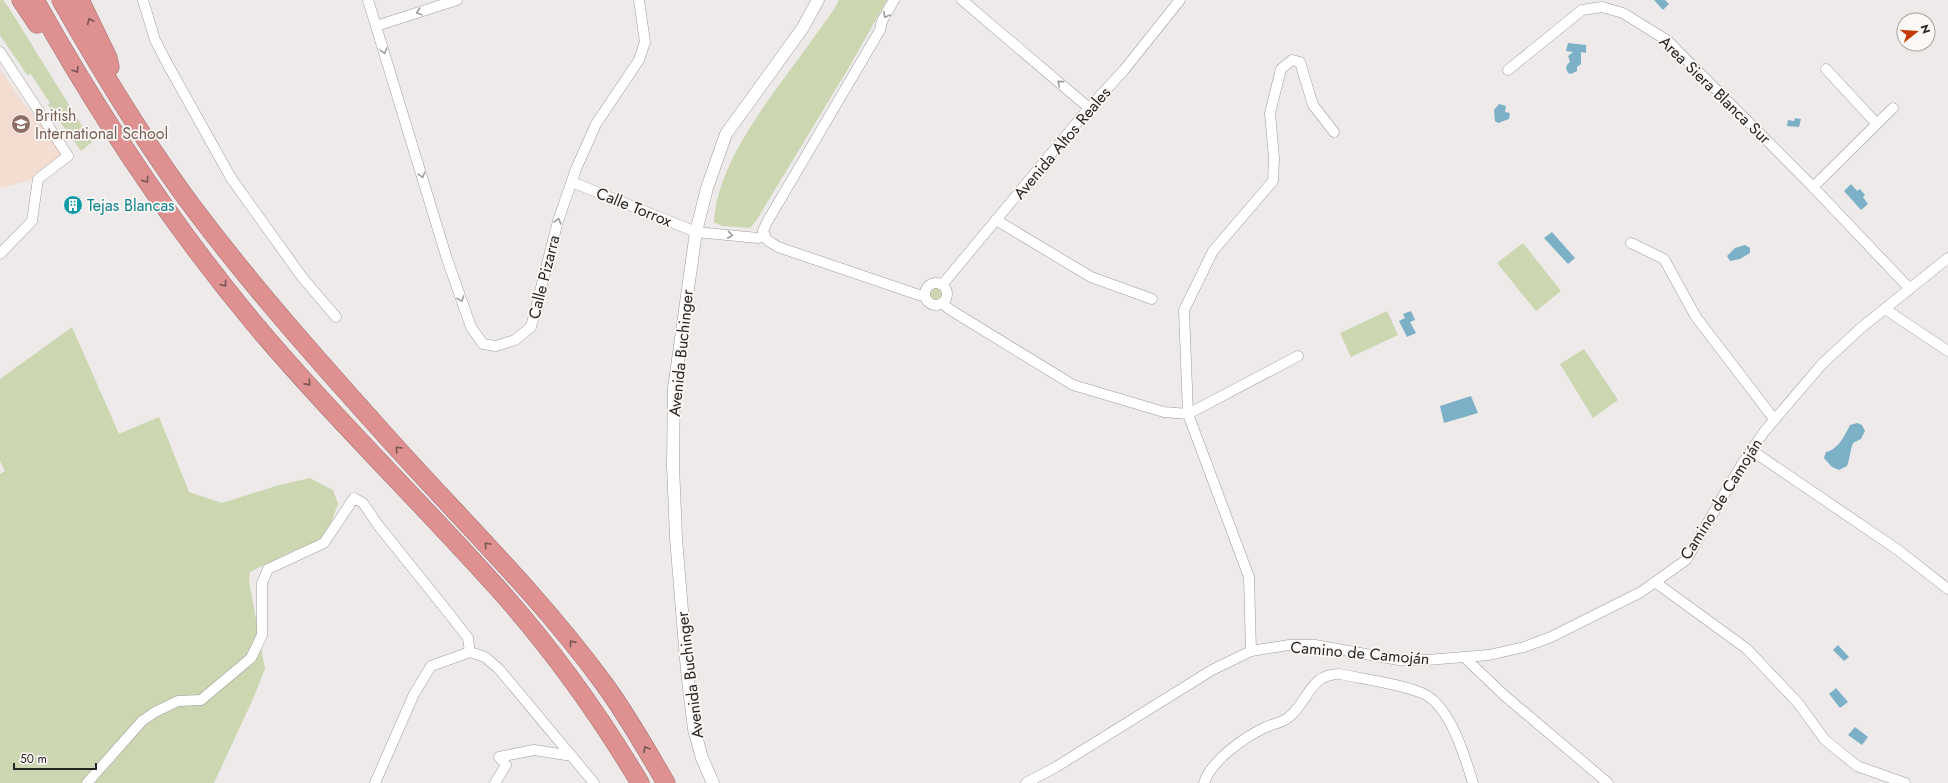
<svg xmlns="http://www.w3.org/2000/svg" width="1948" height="783" font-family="Jost,sans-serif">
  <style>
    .education { fill: #f3dcd0 }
    .green { fill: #ccd7b1 }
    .water { fill: #7cb0c7 }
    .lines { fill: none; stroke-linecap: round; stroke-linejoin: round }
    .minor-casing { stroke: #9f9c9b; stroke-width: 11 }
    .tertiary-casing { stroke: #9f9c9b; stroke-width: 13 }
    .motorway-casing { stroke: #9e6b6b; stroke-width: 19 }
    .minor { stroke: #fff; stroke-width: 10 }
    .tertiary { stroke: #fff; stroke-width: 12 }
    .motorway { stroke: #df9191; stroke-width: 18 }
    .oneway { stroke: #9d9d9c }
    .oneway2 { stroke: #795655 }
    .labels { text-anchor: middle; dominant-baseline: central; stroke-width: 3.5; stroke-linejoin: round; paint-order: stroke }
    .street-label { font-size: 16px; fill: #262524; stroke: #fbf8f6 }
    .education-label { font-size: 16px; fill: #785e54; stroke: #fbf8f6; text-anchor: start }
    .culture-label { font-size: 16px; fill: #0d838f; stroke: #fbf8f6; text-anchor: start }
  </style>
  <rect width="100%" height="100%" fill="#edeae9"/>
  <!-- education -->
  <polygon class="education" points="0,69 24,104 59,144 62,151 60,158 44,168 31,180 0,188"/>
  <!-- green -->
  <g class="green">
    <polygon points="0,0 3,0 9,8 92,142 81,151 48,105 50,103 30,73 28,76 0,35"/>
    <path d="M839,0H887L848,69L756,221L750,228L722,226L714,222C717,158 779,87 815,36C823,24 833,13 839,0Z"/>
    <polygon points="1523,243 1561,291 1536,311 1497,263"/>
    <circle cx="936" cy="294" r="7"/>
    <polygon points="1387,311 1398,335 1351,357 1340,333"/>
    <polygon points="72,327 119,434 159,417 189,492 222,503 276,486 310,478 333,490 338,504 331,523 320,541 295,550 250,572 249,581 265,669 253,699 214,783 0,783 0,474 5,471 0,461 0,379"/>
    <polygon points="1584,349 1618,400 1593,418 1560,364"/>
  </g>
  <!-- water -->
  <g class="water">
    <polygon points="1654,0 1665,0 1669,4 1663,10"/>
    <path d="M1568,43L1586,45V53L1581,52V64L1577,67V71L1571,74L1568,73L1566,68C1568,60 1572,66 1568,56L1573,52L1566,51Z"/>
    <polygon points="1499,104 1506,106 1505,112 1510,113 1509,119 1498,123 1495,121 1494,110"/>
    <polygon points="1795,118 1801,119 1799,127 1787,126 1788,120 1794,121"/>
    <polygon points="1851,184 1857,191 1860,189 1865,195 1863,197 1868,204 1861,210 1844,191"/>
    <polygon points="1552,232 1575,258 1568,264 1544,238"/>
    <polygon points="1745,245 1750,248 1750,253 1740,259 1730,261 1727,256 1735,248"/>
    <polygon points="1411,311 1415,320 1410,322 1416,333 1407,337 1399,321 1405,318 1403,314"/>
    <polygon points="1471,396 1478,413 1444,423 1440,406"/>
    <path d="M1857,423L1862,425L1865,431L1861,439L1853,443C1850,451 1850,458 1847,466L1839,470L1832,467L1824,458L1826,452C1838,450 1845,435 1850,425Z"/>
    <polygon points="1838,645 1849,657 1844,661 1833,650"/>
    <polygon points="1836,688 1848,702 1840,708 1829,694"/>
    <polygon points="1855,727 1868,737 1862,745 1848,735"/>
  </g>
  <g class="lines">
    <!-- minor casing -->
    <g class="minor-casing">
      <g id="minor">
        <polyline points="143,0 155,40 168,65 231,178 302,277 336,317"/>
        <polyline points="368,0 447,259 471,327 483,344 496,346 515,340 531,327 558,221 576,169 596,124 639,60 645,42 639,0"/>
        <polyline points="894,0 882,21 880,30 767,222 763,231 767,240 778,247 919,295 925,296"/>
        <polyline points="962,0 1089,108"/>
        <polyline points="376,26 457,0"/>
        <polyline points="0,52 68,156 38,179 32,221 0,254"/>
        <polyline points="1826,69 1876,123"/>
        <polyline points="1508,70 1582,10 1602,7 1623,13 1668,41 1813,187 1893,108"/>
        <polyline points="572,182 696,232 758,238 765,236"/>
        <polyline points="1813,187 1910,289"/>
        <polyline points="996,220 1091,277 1152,299"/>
        <polyline points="1631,243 1664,259 1696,317 1774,419"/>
        <circle cx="936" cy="294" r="11"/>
        <polyline points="942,285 1089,108 1124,70 1180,0"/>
        <polyline points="942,303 949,309 1073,385 1164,412 1188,414 1298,356"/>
        <polyline points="1885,309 1948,351"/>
        <polyline points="1751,450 1898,550 1948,589"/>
        <polyline points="1655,582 1747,649 1798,703 1825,740 1857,766 1905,783"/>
        <polyline points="1251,651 1249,577 1188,414 1184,310 1213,251 1273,181 1274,158 1270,113 1281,69 1292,60 1300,62 1313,105 1334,132"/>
        <polyline points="1464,657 1505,696 1608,783"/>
        <polyline points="87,783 142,721 155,712 178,701 201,700 251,658 262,635 262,583 268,569 324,543 354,498 363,503 378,525 451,616 468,638 470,652"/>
        <polyline points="375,783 414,694 431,666 470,652 485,657 499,669 594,783"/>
        <polyline points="495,783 506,765 499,757 534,750 572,756"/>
        <polyline points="1026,783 1056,767 1212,670 1251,651 1289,645 1315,645 1399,660 1427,660 1489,655 1524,647 1551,637 1641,592 1686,560 1742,464 1764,432 1822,364 1862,327 1948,258"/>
        <path d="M1204,783C1211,761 1243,738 1264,728C1272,724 1282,723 1289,717C1309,701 1309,674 1340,674C1363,679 1408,685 1426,695C1451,709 1465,757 1473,783"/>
      </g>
    </g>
    <!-- tertiary casing -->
    <g class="tertiary-casing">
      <polyline id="tertiary" points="713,783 702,758 694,729 687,671 676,538 673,465 674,388 696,232 707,188 726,134 802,29 818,0"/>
    </g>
    <!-- motorway casing -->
    <g class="motorway-casing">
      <g id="motorway">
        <polyline points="21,0 37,24"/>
        <path d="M35,0C98,113 170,222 253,322C332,416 421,502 503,594C555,653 600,716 640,783"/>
        <path d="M61,0C103,74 147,147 198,214C254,288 316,358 378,427C453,512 535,590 602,681C626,713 646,749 666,783"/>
        <polyline points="80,0 108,58 110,67"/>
      </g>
    </g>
    <!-- minor -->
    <use href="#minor" class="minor"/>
    <!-- tertiary -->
    <use href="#tertiary" class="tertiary"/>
    <!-- motorway -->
    <use href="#motorway" class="motorway"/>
  </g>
  <!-- one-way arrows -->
  <defs><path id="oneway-chevron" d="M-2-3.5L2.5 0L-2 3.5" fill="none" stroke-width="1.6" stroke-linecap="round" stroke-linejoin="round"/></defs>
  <g class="oneway">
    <use href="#oneway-chevron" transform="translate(419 12) rotate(162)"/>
    <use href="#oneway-chevron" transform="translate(886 15) rotate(119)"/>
    <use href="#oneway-chevron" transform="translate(384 51) rotate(73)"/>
    <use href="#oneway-chevron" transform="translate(1060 83) rotate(-140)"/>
    <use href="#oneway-chevron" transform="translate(422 175) rotate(73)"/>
    <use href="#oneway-chevron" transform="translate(558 221) rotate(-74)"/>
    <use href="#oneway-chevron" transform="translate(730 235) rotate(6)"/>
    <use href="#oneway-chevron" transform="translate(461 299) rotate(70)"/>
  </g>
  <g class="oneway2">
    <use href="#oneway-chevron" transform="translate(90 21) rotate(-116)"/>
    <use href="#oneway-chevron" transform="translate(76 70) rotate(58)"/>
    <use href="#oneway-chevron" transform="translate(146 180) rotate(55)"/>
    <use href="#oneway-chevron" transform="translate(224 284) rotate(52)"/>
    <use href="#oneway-chevron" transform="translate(308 383) rotate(48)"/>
    <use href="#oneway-chevron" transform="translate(398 449) rotate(-133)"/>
    <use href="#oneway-chevron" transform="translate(487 545) rotate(-133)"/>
    <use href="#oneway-chevron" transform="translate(572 643) rotate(-129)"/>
    <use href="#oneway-chevron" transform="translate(646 749) rotate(-120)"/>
  </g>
  <!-- icons -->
  <defs>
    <g id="school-disc" transform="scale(1)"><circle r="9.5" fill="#8d6e63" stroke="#fbf8f6"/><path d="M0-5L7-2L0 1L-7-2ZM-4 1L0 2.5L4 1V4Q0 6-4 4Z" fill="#fff"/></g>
    <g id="building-disc" transform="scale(1)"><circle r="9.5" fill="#0f9aa8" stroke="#fbf8f6"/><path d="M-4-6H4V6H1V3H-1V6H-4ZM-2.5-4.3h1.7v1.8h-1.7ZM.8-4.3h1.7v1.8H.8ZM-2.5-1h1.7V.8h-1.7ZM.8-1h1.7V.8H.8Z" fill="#fff"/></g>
  </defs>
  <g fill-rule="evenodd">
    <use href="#school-disc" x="21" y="124"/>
    <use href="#building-disc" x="73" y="205"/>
  </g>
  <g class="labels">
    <!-- street labels -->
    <g class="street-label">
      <text transform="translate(1715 90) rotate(44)">Area Siera Blanca Sur</text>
      <text transform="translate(1062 143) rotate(-50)">Avenida Altos Reales</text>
      <text transform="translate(634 207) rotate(22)">Calle Torrox</text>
      <text transform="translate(544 277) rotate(-76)">Calle Pizarra</text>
      <text transform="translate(681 353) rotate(-84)">Avenida Buchinger</text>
      <text transform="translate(1721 499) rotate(-58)">Camino de Camoján</text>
      <text transform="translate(1360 653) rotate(5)">Camino de Camoján</text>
      <text transform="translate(690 675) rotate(-97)">Avenida Buchinger</text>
    </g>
    <!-- education labels -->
    <g class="education-label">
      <text x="35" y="115">British<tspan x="35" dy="18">International School</tspan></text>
    </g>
    <!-- culture labels -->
    <g class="culture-label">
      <text x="87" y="205">Tejas Blancas</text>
    </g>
  </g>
  <!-- north arrow -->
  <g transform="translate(1916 32) rotate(73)"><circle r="19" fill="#fbf8f6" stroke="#a6a4a2"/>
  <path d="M0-3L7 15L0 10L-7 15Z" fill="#c23b02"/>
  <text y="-6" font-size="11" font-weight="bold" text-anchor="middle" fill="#262524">N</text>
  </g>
  <!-- scale -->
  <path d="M14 763v6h82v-6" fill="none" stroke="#262524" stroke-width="2"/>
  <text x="20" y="763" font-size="12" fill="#262524" stroke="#fbf8f6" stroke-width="3" paint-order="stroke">50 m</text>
</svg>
